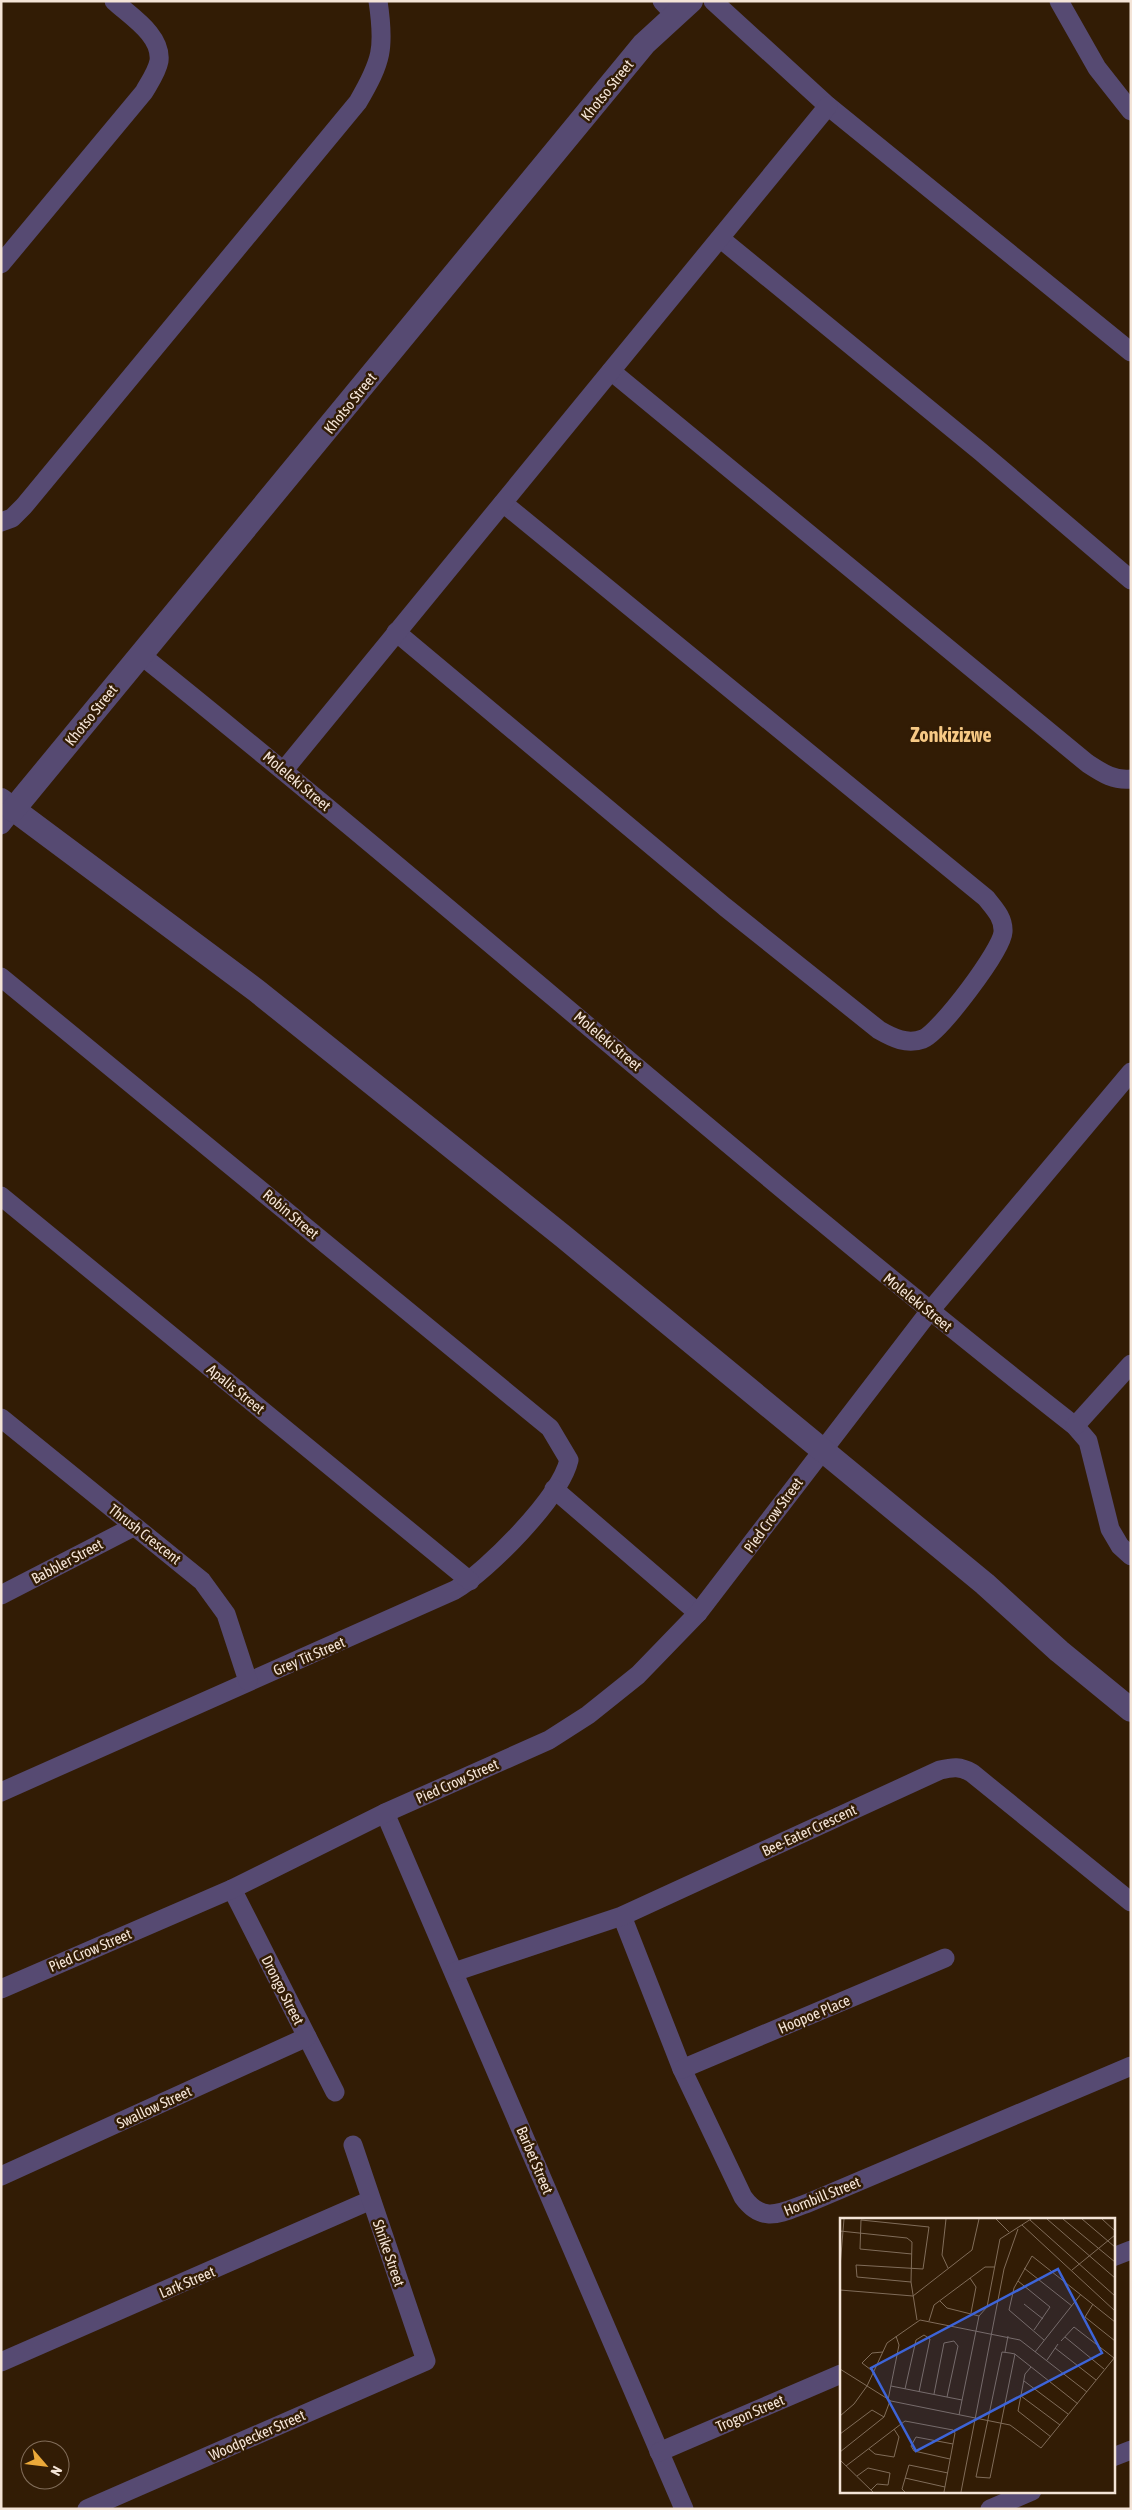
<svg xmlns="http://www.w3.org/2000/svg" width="1132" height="2510" font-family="'Asap Condensed',sans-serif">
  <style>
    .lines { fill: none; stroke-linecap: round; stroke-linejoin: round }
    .minor { stroke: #564a72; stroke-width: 19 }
    .tertiary { stroke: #564a72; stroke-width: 24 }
    .labels { text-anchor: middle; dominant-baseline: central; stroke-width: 5; stroke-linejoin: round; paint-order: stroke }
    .street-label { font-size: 15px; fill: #f4e4d7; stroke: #321c05 }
    .district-label { font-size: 20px; font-weight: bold; fill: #f7c985; stroke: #321c05 }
    .inset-road { fill: none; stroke: #806c59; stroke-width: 1 }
    .view { fill: #3d64d8; fill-opacity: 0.15; stroke: #3d64d8; stroke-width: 2.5 }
    .inset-edge { fill: none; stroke: #f4e4d7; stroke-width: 2.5 }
  </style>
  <rect width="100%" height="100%" fill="#321c05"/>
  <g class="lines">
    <!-- minor -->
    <g class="minor">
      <polyline points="662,1 675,15"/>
      <polyline points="713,1 828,106 1131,352"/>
      <polyline points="1059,1 1097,68 1131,111"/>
      <polyline points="721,239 981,452 1131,580"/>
      <path d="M1,264L144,92C149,83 157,72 159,61C162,35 130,16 114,1"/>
      <path d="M611,371L1087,763C1101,772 1113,781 1131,779"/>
      <path d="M1,522L12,518L24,506L358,102C382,61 385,48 378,1"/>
      <path d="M396,632L725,907L879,1030C893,1038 907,1045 923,1039C940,1032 1002,950 1003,932C1004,918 994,908 986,898L503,503"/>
      <path d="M141,655C456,908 757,1177 1075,1426L1088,1441L1110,1529L1120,1546L1131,1556"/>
      <polyline points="284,770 828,106"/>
      <polyline points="1,825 13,810"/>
      <path d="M1,977L550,1428L569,1460C560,1498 488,1570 455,1590L1,1792"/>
      <polyline points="1,1196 470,1581"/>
      <polyline points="1,1418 202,1581 226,1614 248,1681"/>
      <polyline points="1075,1426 1131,1364"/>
      <polyline points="554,1489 698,1613"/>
      <polyline points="1,1595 133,1527"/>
      <polyline points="385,1813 684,2509"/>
      <polyline points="232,1889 335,2092"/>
      <path d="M622,1916L682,2069L743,2197C763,2225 782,2212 808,2203L1131,2066"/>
      <path d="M454,1972L622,1916L940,1770C953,1767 960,1766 972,1773L1131,1902"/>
      <polyline points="1,1989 232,1889 385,1813 549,1740 588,1715 638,1675 698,1613 929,1312 1131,1072"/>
      <polyline points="682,2069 945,1958"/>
      <polyline points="1,2176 307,2037"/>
      <polyline points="1113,2257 1131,2250"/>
      <polyline points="1,2362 371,2200"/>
      <polyline points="659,2452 841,2374"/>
      <polyline points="1113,2457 1131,2450"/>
      <polyline points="87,2509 426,2361 353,2145"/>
      <polyline points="990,2509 1032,2491"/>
    </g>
    <!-- tertiary -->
    <g class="tertiary">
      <polyline points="1,800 257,991 564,1237 985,1584 1059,1651 1131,1710"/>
      <polyline points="13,810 644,44 691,1"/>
    </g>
  </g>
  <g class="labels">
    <!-- street labels -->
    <g class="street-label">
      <text transform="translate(607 90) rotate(-51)">Khotso Street</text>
      <text transform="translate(350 403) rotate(-51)">Khotso Street</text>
      <text transform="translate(91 715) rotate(-51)">Khotso Street</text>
      <text transform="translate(297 781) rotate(40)">Moleleki Street</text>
      <text transform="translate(608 1041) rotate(40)">Moleleki Street</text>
      <text transform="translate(291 1214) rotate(40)">Robin Street</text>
      <text transform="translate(918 1302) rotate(39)">Moleleki Street</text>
      <text transform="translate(236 1389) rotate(39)">Apalis Street</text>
      <text transform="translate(773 1515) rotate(-54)">Pied Crow Street</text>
      <text transform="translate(145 1534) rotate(38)">Thrush Crescent</text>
      <text transform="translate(67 1561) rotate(-28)">Babbler Street</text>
      <text transform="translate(309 1656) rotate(-23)">Grey Tit Street</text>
      <text transform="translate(457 1781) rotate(-24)">Pied Crow Street</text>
      <text transform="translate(809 1830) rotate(-25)">Bee-Eater Crescent</text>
      <text transform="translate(90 1950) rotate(-23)">Pied Crow Street</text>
      <text transform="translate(283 1990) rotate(63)">Drongo Street</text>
      <text transform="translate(814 2014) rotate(-23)">Hoopoe Place</text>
      <text transform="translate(154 2107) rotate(-25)">Swallow Street</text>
      <text transform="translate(535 2160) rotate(67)">Barbet Street</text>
      <text transform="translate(822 2196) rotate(-22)">Hornbill Street</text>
      <text transform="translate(389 2253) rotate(71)">Shrike Street</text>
      <text transform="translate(187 2282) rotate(-23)">Lark Street</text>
      <text transform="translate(750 2413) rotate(-23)">Trogon Street</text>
      <text transform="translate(257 2435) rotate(-24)">Woodpecker Street</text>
    </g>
    <!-- district labels -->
    <g class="district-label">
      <text x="951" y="734">Zonkizizwe</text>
    </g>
  </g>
  <!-- overview -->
  <g transform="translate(840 2218)">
    <rect width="275" height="275" fill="#321c05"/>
    <path class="inset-road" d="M106,1L102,37L108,50M156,1L169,14M207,1L275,60M223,1L275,44M242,1L275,29M262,1L275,13M190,2L275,78M182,7L275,93M0,13L67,20L72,24L71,64L77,102M0,49L4,1M184,50L232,88M232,52L275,17M130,60L136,69L131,95M178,63L210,89L194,112M71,64L17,59L16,47L83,51L89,9L21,2L20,31L72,36M0,72L73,78L132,32L139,1M100,83L107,90L139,98M184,86L203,101M253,86L245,99L275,123M89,103L94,87L145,49H155M225,119L264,151M204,122L169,92L174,70L192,38L275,104M221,123L234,109L274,140M215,130L256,162M165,134L168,118M195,134L241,76M175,136L150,260L136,259L162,134L170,135L175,136L176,137L238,186M207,142L218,126M191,149L185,156L178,193L211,219M0,151L51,183L170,207L201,230L275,139M35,155L22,145L32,135L43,134M184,163L228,196M51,168L122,182M65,171L76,122L84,117L90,121L79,174M94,176L104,125L114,123L118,128L107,179M181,178L220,207M48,182L59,127L56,118M119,197L139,98L147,89L160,21L191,1M0,198L14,186L27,168L47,125L80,102L180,122L247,174M0,216L32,192L44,199M29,231L35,236L54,239L59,219L54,211M0,234L44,199L50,183M110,241L74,233L71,228L76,219L113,226M0,242L33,274M6,248L65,203L113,212L115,215L104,274M17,258L28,250L50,255L48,267L37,266L31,272M65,260L105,269M65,274L62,271L69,247L108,255M121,274L164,51L178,11"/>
    <path class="view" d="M218,51L262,135L76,233L31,150Z"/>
    <rect width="275" height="275" class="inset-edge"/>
  </g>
  <!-- border -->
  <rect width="1132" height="2510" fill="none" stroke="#f4e4d7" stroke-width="5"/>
  <!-- north arrow -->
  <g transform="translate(45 2465) rotate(118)"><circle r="24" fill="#321c05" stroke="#806c59"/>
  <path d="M0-4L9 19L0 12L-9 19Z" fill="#eba93a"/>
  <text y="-8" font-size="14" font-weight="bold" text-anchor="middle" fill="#f4e4d7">N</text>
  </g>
</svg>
